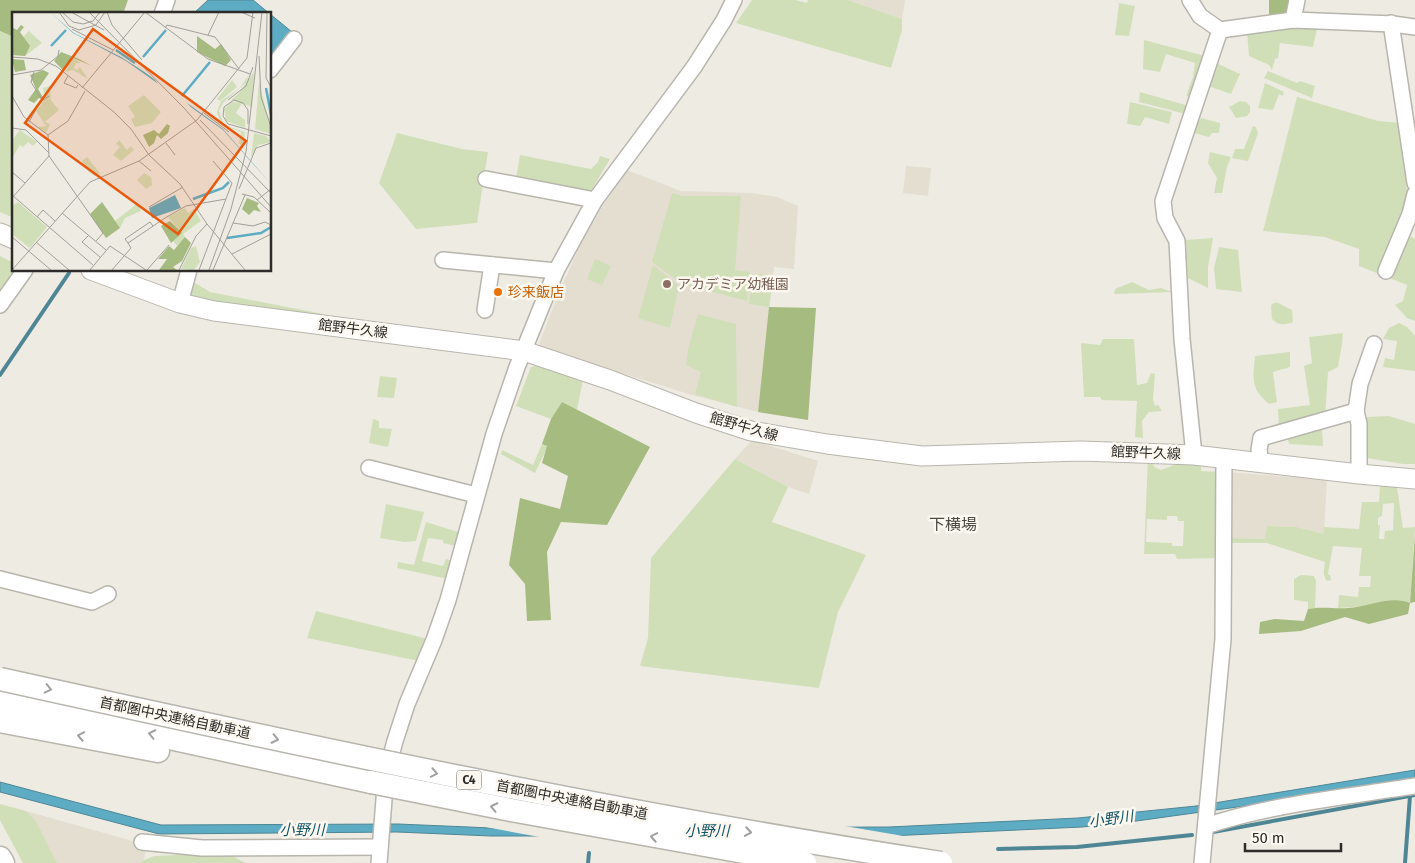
<svg xmlns="http://www.w3.org/2000/svg" width="1415" height="863" font-family="'Fira Sans','Noto Sans JP',sans-serif">
  <style>
    .built { fill: #e4ded0 }
    .green { fill: #d1dfb9; fill-rule: evenodd }
    .forest { fill: #a6bb7f }
    .water { fill: #5dacc3; stroke: #4f8695 }
    .pier { fill: #eeebe3 }
    .lines { fill: none; stroke-linecap: round; stroke-linejoin: round }
    .stream { stroke: #4f8695; stroke-width: 4 }
    .minor-casing { stroke: #b8b5ad; stroke-width: 18 }
    .major-casing { stroke: #b8b5ad; stroke-width: 21 }
    .highway-casing { stroke: #b8b5ad; stroke-width: 25 }
    .minor { stroke: #fff; stroke-width: 15 }
    .major { stroke: #fff; stroke-width: 19 }
    .highway { stroke: #fff; stroke-width: 22 }
    .highway-bridge-casing { stroke: #b8b5ad; stroke-width: 25; stroke-linecap: butt }
    .highway-bridge { stroke: #fff; stroke-width: 22 }
    .oneway { stroke: #a0a09f }
    .education-dot { fill: #8d6e63; stroke: #fcf8f0; stroke-width: 2 }
    .food-dot { fill: #e8710a; stroke: #fcf8f0; stroke-width: 2 }
    .labels { text-anchor: middle; dominant-baseline: central; stroke-width: 5; stroke-linejoin: round; paint-order: stroke }
    .shield { fill: #fcf8f0; stroke: #6b6965; stroke-width: 1 }
    .shield-label { font-size: 12px; font-weight: bold; fill: #2d2c29 }
    .education-label { font-size: 14px; fill: #785e54; stroke: #fcf8f0; text-anchor: start }
    .food-label { font-size: 14px; fill: #c56008; stroke: #fcf8f0; text-anchor: start }
    .street-label { font-size: 14px; fill: #2d2c29; stroke: #fcf8f0 }
    .water-label { font-size: 15px; font-style: italic; fill: #125566; stroke: #fcf8f0 }
    .quarter-label { font-size: 16px; fill: #4b4942; stroke: #fcf8f0 }
    .inset-river { fill: none; stroke: #5dacc3; stroke-width: 2.5 }
    .inset-road { fill: none; stroke: #a19f99; stroke-width: 1 }
    .view { fill: #e8590c; fill-opacity: 0.15; stroke: #e8590c; stroke-width: 2.5 }
    .inset-edge { fill: none; stroke: #2d2c29; stroke-width: 2.5 }
  </style>
  <rect width="100%" height="100%" fill="#eeebe3"/>
  <!-- built -->
  <g class="built">
    <polygon points="848,0 905,0 902,19"/>
    <polygon points="906,166 931,168 928,196 903,193"/>
    <polygon points="627,170 681,191 752,193 777,197 798,206 794,269 774,267 758,412 692,395 579,360 543,351 539,344 559,292 580,246 603,205"/>
    <polygon points="752,440 818,461 809,494 788,487 735,459"/>
    <polygon points="1227,472 1327,480 1324,534 1297,527 1267,526 1266,539 1230,538"/>
    <polygon points="26,811 147,845 144,860 137,863 55,863"/>
  </g>
  <!-- green -->
  <g class="green">
    <polygon points="752,0 795,0 807,3 808,0 848,0 902,19 902,30 891,68 736,23"/>
    <polygon points="1119,3 1135,6 1129,36 1115,35"/>
    <polygon points="1290,27 1317,29 1313,47 1280,43 1278,58 1275,59 1272,70 1269,65 1249,56 1247,32"/>
    <polygon points="0,31 14,37 14,218 0,212"/>
    <polygon points="1144,40 1205,56 1191,97 1186,96 1193,77 1195,63 1166,54 1160,72 1143,69"/>
    <polygon points="1216,63 1240,74 1231,94 1208,86"/>
    <polygon points="1268,71 1297,83 1300,81 1315,86 1312,98 1264,78"/>
    <polygon points="1265,83 1284,92 1283,96 1279,94 1273,110 1258,108"/>
    <polygon points="1140,92 1189,106 1186,114 1139,102"/>
    <polygon points="1297,97 1378,121 1402,123 1407,193 1406,206 1397,229 1415,239 1415,321 1407,318 1395,305 1403,301 1407,285 1359,266 1359,249 1325,237 1263,231"/>
    <polygon points="1240,101 1246,102 1250,106 1250,112 1247,116 1236,118 1229,107"/>
    <polygon points="1130,102 1172,112 1169,124 1145,117 1140,126 1127,124"/>
    <polygon points="1201,118 1220,123 1219,133 1212,133 1209,137 1194,133 1196,124"/>
    <polygon points="1253,126 1256,127 1258,133 1248,161 1232,158 1235,149 1244,149"/>
    <polygon points="397,133 462,149 488,152 477,223 416,229 379,183"/>
    <polygon points="1210,152 1231,157 1227,167 1222,193 1214,193 1217,178 1208,163"/>
    <polygon points="520,155 591,169 598,162 600,156 610,159 589,194 516,179"/>
    <polygon points="672,193 683,196 741,196 735,270 750,272 747,301 682,284 652,262"/>
    <polygon points="1213,238 1208,267 1208,288 1188,278 1186,240"/>
    <polygon points="1219,247 1238,250 1242,292 1216,289 1214,268"/>
    <polygon points="0,256 14,263 14,270 15,270 0,291"/>
    <polygon points="595,259 611,266 602,285 587,279"/>
    <polygon points="653,265 679,286 670,328 638,318"/>
    <polygon points="753,274 773,275 769,307 749,304"/>
    <polygon points="192,281 210,292 323,314 321,319 184,297"/>
    <polygon points="1132,282 1149,290 1161,288 1172,292 1114,294 1115,289"/>
    <path d="M1276,302L1292,310L1293,322C1284,325 1279,326 1272,319L1271,305Z"/>
    <polygon points="698,314 736,324 737,407 695,394 701,372 686,365 688,349"/>
    <polygon points="1399,323 1407,327 1415,336 1415,371 1383,367 1385,358 1394,360 1397,341 1383,339 1389,328"/>
    <polygon points="1343,333 1342,344 1338,367 1328,372 1325,417 1279,429 1278,409 1310,405 1304,366 1312,363 1309,337"/>
    <polygon points="1103,339 1134,339 1137,385 1147,383 1151,373 1155,374 1153,400 1155,406 1158,405 1162,411 1149,412 1142,421 1143,438 1135,437 1137,401 1102,400 1100,397 1084,397 1081,343 1100,345"/>
    <path d="M1290,352V367L1273,372L1277,402L1269,404C1250,388 1253,379 1255,356Z"/>
    <polygon points="544,364 583,379 577,410 562,402 551,419 516,406 531,367"/>
    <polygon points="380,376 397,378 394,398 377,397"/>
    <path d="M1389,416L1415,424V464H1403L1367,458C1362,449 1361,426 1367,417Z"/>
    <polygon points="373,419 379,421 379,428 392,429 388,447 369,443"/>
    <polygon points="1322,428 1323,446 1289,444 1287,435"/>
    <polygon points="542,444 548,446 535,473 501,454 502,450 533,465"/>
    <path d="M1151,456L1154,467L1161,470L1190,459L1201,460V471L1219,472L1220,558L1177,559L1175,554H1144L1148,457ZM1167,516H1177L1178,521H1184L1183,546H1172V543L1146,542L1147,519L1167,520Z"/>
    <polygon points="735,459 788,487 772,522 866,555 838,612 819,688 640,666 648,638 651,558"/>
    <path d="M1380,485L1397,487L1403,528L1415,527L1410,603L1338,608L1339,595L1358,597L1359,587H1370L1371,576H1359L1362,548L1333,546L1328,574L1330,575L1331,580L1327,581C1322,574 1324,570 1325,562L1267,543H1228L1230,538L1265,539L1267,526L1297,527L1324,534V527L1359,529L1362,502H1379ZM1394,503L1393,530L1385,531L1384,539H1379L1380,525H1378V518L1382,516L1383,504Z"/>
    <polygon points="386,504 424,512 416,541 404,542 380,538"/>
    <polygon points="426,522 458,532 456,546 443,543 443,540 428,538 422,561 443,566 446,559 452,561 448,579 397,568 398,562 414,565"/>
    <polygon points="1301,575 1314,576 1316,581 1315,608 1308,609 1308,602 1294,600 1294,579"/>
    <polygon points="316,611 428,639 419,661 307,638"/>
    <polygon points="0,804 26,811 36,821 57,863 23,863 0,820"/>
    <polygon points="198,854 230,855 246,863 137,863 154,856"/>
  </g>
  <!-- forest -->
  <g class="forest">
    <polygon points="0,0 128,0 123,14 14,14 14,37 0,31"/>
    <polygon points="1269,0 1293,0 1290,13 1269,16"/>
    <polygon points="769,307 816,308 808,420 758,412"/>
    <polygon points="562,402 650,447 607,525 561,522 547,552 551,620 527,621 525,584 509,565 520,498 560,509 568,476 542,463 547,446 542,444 551,419"/>
    <path d="M1415,535V602L1410,603L1408,614L1369,624L1345,617L1301,631L1259,634L1260,622L1275,619L1304,621L1308,609C1322,606 1334,609 1348,608C1368,607 1391,595 1410,603Z"/>
  </g>
  <!-- water -->
  <g class="water">
    <polygon points="208,0 253,0 270,14 193,14"/>
    <polygon points="270,14 292,32 270,59"/>
    <polygon points="1415,770 1415,779 1259,804 1122,823 1082,827 889,836 491,836 397,832 159,834 0,792 0,782 161,825 398,824 492,828 889,827 1078,818 1196,806"/>
  </g>
  <!-- pier -->
  <polygon class="pier" points="475,825 839,825 909,837 545,838"/>
  <g class="lines">
    <!-- stream -->
    <g class="stream">
      <polyline points="0,375 69,273"/>
      <polyline points="1213,832 1415,795"/>
      <polyline points="998,849 1077,847 1192,835"/>
      <polyline points="588,863 589,853"/>
      <polyline points="1405,863 1410,796"/>
    </g>
    <!-- minor casing -->
    <g class="minor-casing">
      <g id="minor">
        <polyline points="1190,0 1200,16 1220,30 1293,20 1393,24 1415,27"/>
        <polyline points="162,14 167,0"/>
        <polyline points="1293,20 1297,0"/>
        <polyline points="1391,23 1415,183"/>
        <polyline points="270,70 294,39"/>
        <polyline points="486,179 595,200"/>
        <polyline points="443,260 556,271"/>
        <polyline points="1386,271 1410,214 1415,194"/>
        <polyline points="180,303 189,270"/>
        <polyline points="0,305 25,270"/>
        <polyline points="485,310 492,265"/>
        <polyline points="1356,411 1360,384 1374,344"/>
        <polyline points="1194,455 1182,339 1177,241 1165,218 1163,201 1220,30"/>
        <polyline points="1261,462 1259,450 1261,438 1356,411 1359,424 1359,474"/>
        <polyline points="369,468 476,495"/>
        <polyline points="0,579 92,602 108,594"/>
        <path d="M1206,826C1272,804 1346,797 1415,786"/>
        <polyline points="142,842 202,848 380,847"/>
        <polyline points="379,863 386,774 395,741 407,704 434,640 448,600 494,434 517,367 556,271 595,200 694,67 724,20 734,0"/>
        <polyline points="1202,863 1223,639 1224,458"/>
      </g>
    </g>
    <!-- major casing -->
    <g class="major-casing">
      <g id="major">
        <polyline points="0,233 14,239"/>
        <polyline points="91,270 180,303 214,311 524,351 610,380 696,413 751,431 827,444 922,456 1081,451 1194,455 1359,474 1415,479"/>
      </g>
    </g>
    <!-- highway casing -->
    <g class="highway-casing">
      <g id="highway">
        <polyline points="0,701 371,782"/>
        <polyline points="0,721 158,751"/>
        <polyline points="0,858 3,863"/>
      </g>
    </g>
    <!-- minor -->
    <use href="#minor" class="minor"/>
    <!-- major -->
    <use href="#major" class="major"/>
    <!-- highway -->
    <use href="#highway" class="highway"/>
    <!-- highway-bridge casing -->
    <g class="highway-bridge-casing">
      <g id="highway-bridge">
        <path d="M0,679C312,748 625,815 941,863"/>
        <polyline points="371,782 511,810 805,863"/>
      </g>
    </g>
    <!-- highway-bridge -->
    <use href="#highway-bridge" class="highway-bridge"/>
  </g>
  <!-- one-way arrows -->
  <defs><path id="oneway-chevron" d="M-2-3.5L2.5 0L-2 3.5" fill="none" stroke-width="1.6" stroke-linecap="round" stroke-linejoin="round" transform="scale(1.25)"/></defs>
  <g class="oneway">
    <use href="#oneway-chevron" transform="translate(48 689) rotate(13)"/>
    <use href="#oneway-chevron" transform="translate(152 734) rotate(-168)"/>
    <use href="#oneway-chevron" transform="translate(81 736) rotate(-169)"/>
    <use href="#oneway-chevron" transform="translate(275 739) rotate(12)"/>
    <use href="#oneway-chevron" transform="translate(434 773) rotate(11)"/>
    <use href="#oneway-chevron" transform="translate(494 807) rotate(-168)"/>
    <use href="#oneway-chevron" transform="translate(748 832) rotate(10)"/>
    <use href="#oneway-chevron" transform="translate(654 837) rotate(-170)"/>
  </g>
  <!-- markers -->
  <circle class="education-dot" cx="667" cy="284" r="5"/>
  <circle class="food-dot" cx="498" cy="292" r="5"/>
  <g class="labels">
    <!-- shield labels -->
    <rect class="shield" x="456.5" y="770.5" width="25" height="19" rx="4"/>
    <g class="shield-label">
      <text x="469" y="780">C4</text>
    </g>
    <!-- education labels -->
    <g class="education-label">
      <text x="677" y="284">アカデミア幼稚園</text>
    </g>
    <!-- food labels -->
    <g class="food-label">
      <text x="508" y="292">珍来飯店</text>
    </g>
    <!-- street labels -->
    <g class="street-label">
      <text transform="translate(353 329) rotate(7)">館野牛久線</text>
      <text transform="translate(744 427) rotate(16)">館野牛久線</text>
      <text transform="translate(1146 453) rotate(2)">館野牛久線</text>
      <text transform="translate(175 718) rotate(12)">首都圏中央連絡自動車道</text>
      <text transform="translate(572 800) rotate(11)">首都圏中央連絡自動車道</text>
    </g>
    <!-- water labels -->
    <g class="water-label">
      <text transform="translate(1111 819) rotate(-8)">小野川</text>
      <text x="302" y="830">小野川</text>
      <text x="707" y="831">小野川</text>
    </g>
    <!-- quarter labels -->
    <g class="quarter-label">
      <text x="953" y="524">下横場</text>
    </g>
  </g>
  <!-- overview -->
  <g transform="translate(12 12)">
    <rect width="259" height="259" fill="#eeebe3"/>
    <path d="M17,19L30,31L13,44L12,24ZM61,46L69,51H64L62,56L65,58L68,55L76,67L61,58L53,60ZM242,60L240,95L219,88L226,82ZM236,64L235,70L211,91L207,99L212,113L233,120L231,136L227,131L229,120L209,112L205,100L209,89L228,76ZM220,68L225,75L208,89L205,87ZM247,69L259,118V122L243,117ZM38,74L39,88L47,98L33,110L38,112L34,121L26,115L34,114L24,99L33,87L31,76ZM132,83L149,100L140,111L123,115L119,107L123,105L116,94ZM220,90L230,91L224,101L233,108V116L214,109L212,97ZM8,118L25,130L21,134L16,130L11,135L8,133L0,146V128ZM242,121L254,124L259,130L246,133L239,145ZM107,128L115,138L119,134L122,138L109,149L101,143L108,135L104,132ZM75,145L87,160L88,162L83,164L77,160L70,149ZM132,161L139,165L140,173L134,177L125,168ZM6,190L35,215L18,236L0,222V194ZM126,191L129,199L113,206L108,216L103,209ZM173,196L176,201L182,197L189,209L171,222L173,225L165,234L161,229L169,220L156,205ZM184,234L188,250L182,258L169,257L179,236Z" fill="#d1dfb9"/>
    <path d="M9,13L12,15L8,20L18,34L13,44L0,43V15L5,18ZM185,24L203,37L209,32L219,48L213,54L185,40ZM49,40L67,47L80,54L61,46L51,58L42,49ZM0,47L12,48L14,58L3,60ZM31,58L37,61L26,77L32,87L27,86L22,91L16,88L24,77L18,63ZM155,112L158,114L156,121L149,127L145,123L142,131L137,135L131,123L142,118L147,122ZM235,186L247,191L245,194L249,200L242,198L237,203L230,197ZM90,190L108,216L94,226L78,202ZM158,209L170,221L159,231L149,214ZM173,225L179,231L170,249L161,255L165,258H147L155,247H146L157,234L162,238Z" fill="#a6bb7f"/>
    <path d="M38,0L62,21L109,45L131,59L211,117L259,172L211,118L114,49L61,21ZM163,183L169,196L140,206L137,196Z" fill="#5dacc3"/>
    <path d="M137,60L165,80L187,104L149,76Z" fill="#eeebe3"/>
    <path class="inset-river" d="M39,34L54,18M104,38L123,51M131,45L154,18M254,76L259,103M170,84L198,50M181,187L211,176L217,170M215,226L249,221L259,215"/>
    <path class="inset-road" d="M47,0L57,14L67,18L84,13L93,0M50,0L61,10L71,12L81,9L88,0M59,0L92,18M77,0L172,96L259,195M95,0L100,13L130,48M133,0L196,47L238,62M229,0L243,6M255,0L254,66L259,75M153,16L155,13L203,25L227,57M60,17L101,38M196,23L207,0M247,44L249,85L259,115M0,45L26,47L44,54L102,100L119,117L137,143L168,172L195,212L233,258M22,60L19,70L30,88M0,63L29,58L46,44L47,38M56,64L52,71L64,76L66,73M70,76L133,0M0,84L12,105L36,123M216,88L234,74L241,55M192,101L217,120M188,108L259,181M17,110L28,90L37,84M236,112V98L231,91L222,88L212,95L211,104L216,112L259,124M0,116L14,118L37,141M36,123L56,109L73,79M154,131L163,143M37,144L91,221L84,229M127,149L139,159M0,160L13,171M227,177L244,136L259,131M230,182L242,185L259,201M0,183L81,253M0,186L37,144L36,123M245,188L259,177M137,195L171,175M50,201L94,238M25,205L31,198L43,209M221,211L241,214L253,210L259,213M77,223L70,230L88,245M0,225L39,258M24,230L57,258M116,231L113,227L138,210L141,214M220,242L259,222M0,258L78,170L127,149L185,108L235,46L241,0M78,258L98,234L134,258M100,258L119,236L116,231L153,206L174,194L214,187M135,258L157,233M167,258L184,224L195,212M187,258L220,171L201,149M197,258L219,197L234,140L250,0M201,258L233,183"/>
    <path class="view" d="M81,17L234,129L166,222L13,111Z"/>
    <rect width="259" height="259" class="inset-edge"/>
  </g>
  <!-- scale -->
  <path d="M1245 843v8h96v-8" fill="none" stroke="#2d2c29" stroke-width="2.5"/>
  <text x="1252" y="843" font-size="15" fill="#2d2c29" stroke="#fcf8f0" stroke-width="4" paint-order="stroke">50 m</text>
</svg>
